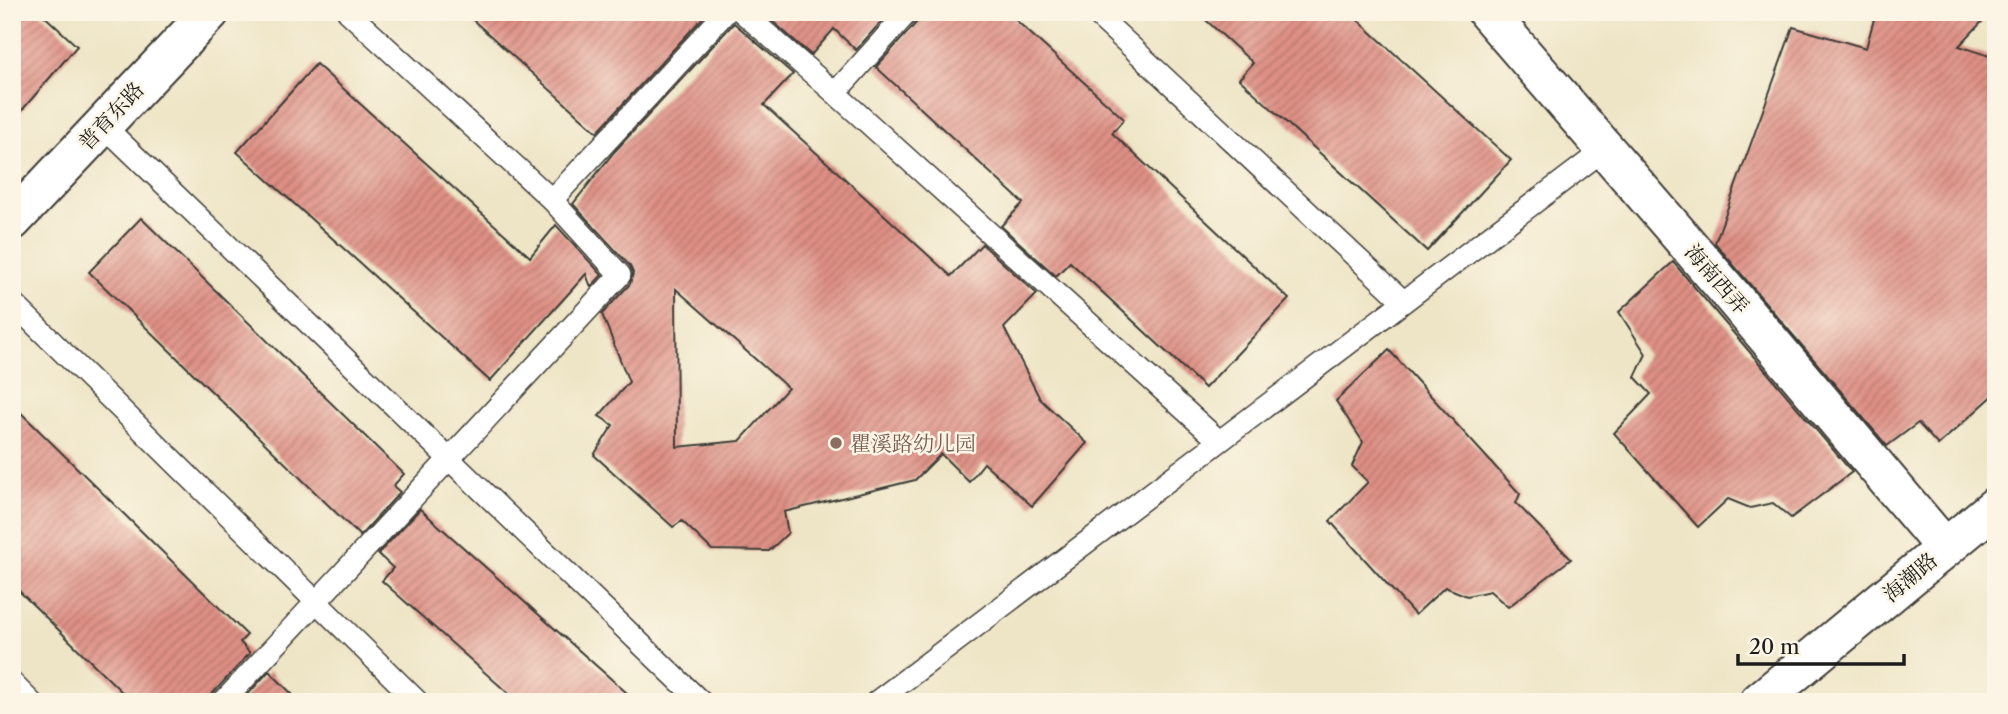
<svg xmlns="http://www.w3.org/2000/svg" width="2008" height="714" font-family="'Libre Caslon Text','Noto Serif SC',serif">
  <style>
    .building { fill: url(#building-hatch); fill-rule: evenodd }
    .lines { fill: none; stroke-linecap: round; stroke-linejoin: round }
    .service-casing { stroke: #3c3a36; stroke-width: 24 }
    .minor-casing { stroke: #3c3a36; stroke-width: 42 }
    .service { stroke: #fff; stroke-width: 21 }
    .minor { stroke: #fff; stroke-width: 38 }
    .education-dot { fill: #8d6e63; stroke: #fcf5e5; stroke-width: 2.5 }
    .labels { text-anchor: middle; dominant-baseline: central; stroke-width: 5; stroke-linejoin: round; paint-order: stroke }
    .street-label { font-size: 21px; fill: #1c1c1c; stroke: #fcf5e5 }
    .education-label { font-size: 21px; fill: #785e54; stroke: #fcf5e5; text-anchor: start }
  </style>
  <defs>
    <pattern id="building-hatch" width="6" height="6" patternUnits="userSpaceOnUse" patternTransform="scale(1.75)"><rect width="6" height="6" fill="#df9085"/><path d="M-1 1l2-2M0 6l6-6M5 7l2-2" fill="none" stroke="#b4756c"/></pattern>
  </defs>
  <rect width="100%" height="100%" fill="#fcf5e5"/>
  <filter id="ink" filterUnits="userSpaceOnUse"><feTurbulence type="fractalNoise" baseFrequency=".0143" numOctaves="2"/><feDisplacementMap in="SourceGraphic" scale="14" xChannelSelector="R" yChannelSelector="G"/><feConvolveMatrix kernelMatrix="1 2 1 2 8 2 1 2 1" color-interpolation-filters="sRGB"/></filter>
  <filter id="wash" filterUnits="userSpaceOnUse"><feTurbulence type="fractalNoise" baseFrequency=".00686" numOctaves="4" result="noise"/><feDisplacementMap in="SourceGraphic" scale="28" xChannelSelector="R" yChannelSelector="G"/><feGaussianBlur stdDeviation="1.57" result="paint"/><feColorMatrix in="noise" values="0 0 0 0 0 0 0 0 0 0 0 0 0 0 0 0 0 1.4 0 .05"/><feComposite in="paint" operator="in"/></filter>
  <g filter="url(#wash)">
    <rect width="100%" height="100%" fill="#eee5c6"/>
    <g id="blocks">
      <!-- building -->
      <g class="building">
        <polygon points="12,12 40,12 77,46 12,122"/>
        <polygon points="464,12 708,12 597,132"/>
        <polygon points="762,12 890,12 856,50 834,29 811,55"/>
        <polygon points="921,12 1007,12 1124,119 1112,133 1289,299 1205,388 1070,262 1056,276 1001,226 1023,203 876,67 918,21"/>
        <polygon points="1197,12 1349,12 1511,160 1427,251 1239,79 1253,63"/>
        <polygon points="1876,12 1991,12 1959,46 1996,58 1996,393 1938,445 1918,423 1887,446 1715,243 1793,27 1866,48"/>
        <path d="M734,23L793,74L764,105L951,276L982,244L1037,294L1004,328L1040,399L1087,443L1032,506L984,463L969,482L941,454L915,480L784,512L788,533L769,551L712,550L682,521L673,527L594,455L613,425L599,416L629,382L602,314L630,284L633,273L630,266L573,204L614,152ZM676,289L788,388L740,441L677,447Z"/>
        <polygon points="316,64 530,257 556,225 602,275 591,287 586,274 490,381 237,152"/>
        <polygon points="141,218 404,474 393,486 400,492 360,536 89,272"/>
        <polygon points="1673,262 1852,472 1791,518 1773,503 1750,508 1728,499 1698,527 1614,433 1651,394 1635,377 1646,354 1619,312"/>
        <polygon points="1389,350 1520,494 1516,503 1571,559 1508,607 1490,591 1467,596 1445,587 1415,615 1330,521 1368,482 1352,466 1363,442 1336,401"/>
        <polygon points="12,404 247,635 240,642 250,653 213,693 210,702 132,702 12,584"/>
        <polygon points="420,509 637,702 518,702 382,581 393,568 378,554"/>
        <polygon points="269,671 300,702 241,702"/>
      </g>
    </g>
  </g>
  <g filter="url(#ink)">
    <use href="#blocks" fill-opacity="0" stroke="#3c3a36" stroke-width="2"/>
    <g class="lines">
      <!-- service casing -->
      <g class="service-casing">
        <g id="service">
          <polyline points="742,12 835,93 1219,441"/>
          <polyline points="1094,12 1403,301"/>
          <polyline points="835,93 908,12"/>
          <polyline points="103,125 701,702"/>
          <polyline points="552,200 726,12"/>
          <polyline points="12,302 418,702"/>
          <polyline points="12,683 31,702"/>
          <polyline points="223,702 620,275 552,200 348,12"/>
          <polyline points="876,702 1605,149"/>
        </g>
      </g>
      <!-- minor casing -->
      <g class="minor-casing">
        <g id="minor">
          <polyline points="1487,12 1726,289 1945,548"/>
          <polyline points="12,221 210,12"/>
          <polyline points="1759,702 1996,506"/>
        </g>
      </g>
      <!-- service -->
      <use href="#service" class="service"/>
      <!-- minor -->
      <use href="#minor" class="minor"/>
    </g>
  </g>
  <!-- markers -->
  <circle class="education-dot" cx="836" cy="443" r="7"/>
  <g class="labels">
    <!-- street labels -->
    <g class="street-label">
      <text transform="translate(111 116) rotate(-47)">普育东路</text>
      <text transform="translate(1717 279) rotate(49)">海南西弄</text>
      <text transform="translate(1910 577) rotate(-40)">海潮路</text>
    </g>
    <!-- education labels -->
    <g class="education-label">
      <text x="850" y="443">瞿溪路幼儿园</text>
    </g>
  </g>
  <!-- margin -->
  <rect width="2008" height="714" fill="none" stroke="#fcf5e5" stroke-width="42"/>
  <!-- scale -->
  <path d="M1738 654v10h166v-10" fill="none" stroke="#1c1c1c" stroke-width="3.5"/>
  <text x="1749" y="654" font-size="21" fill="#1c1c1c" stroke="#fcf5e5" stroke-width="5" paint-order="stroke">20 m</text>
</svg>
